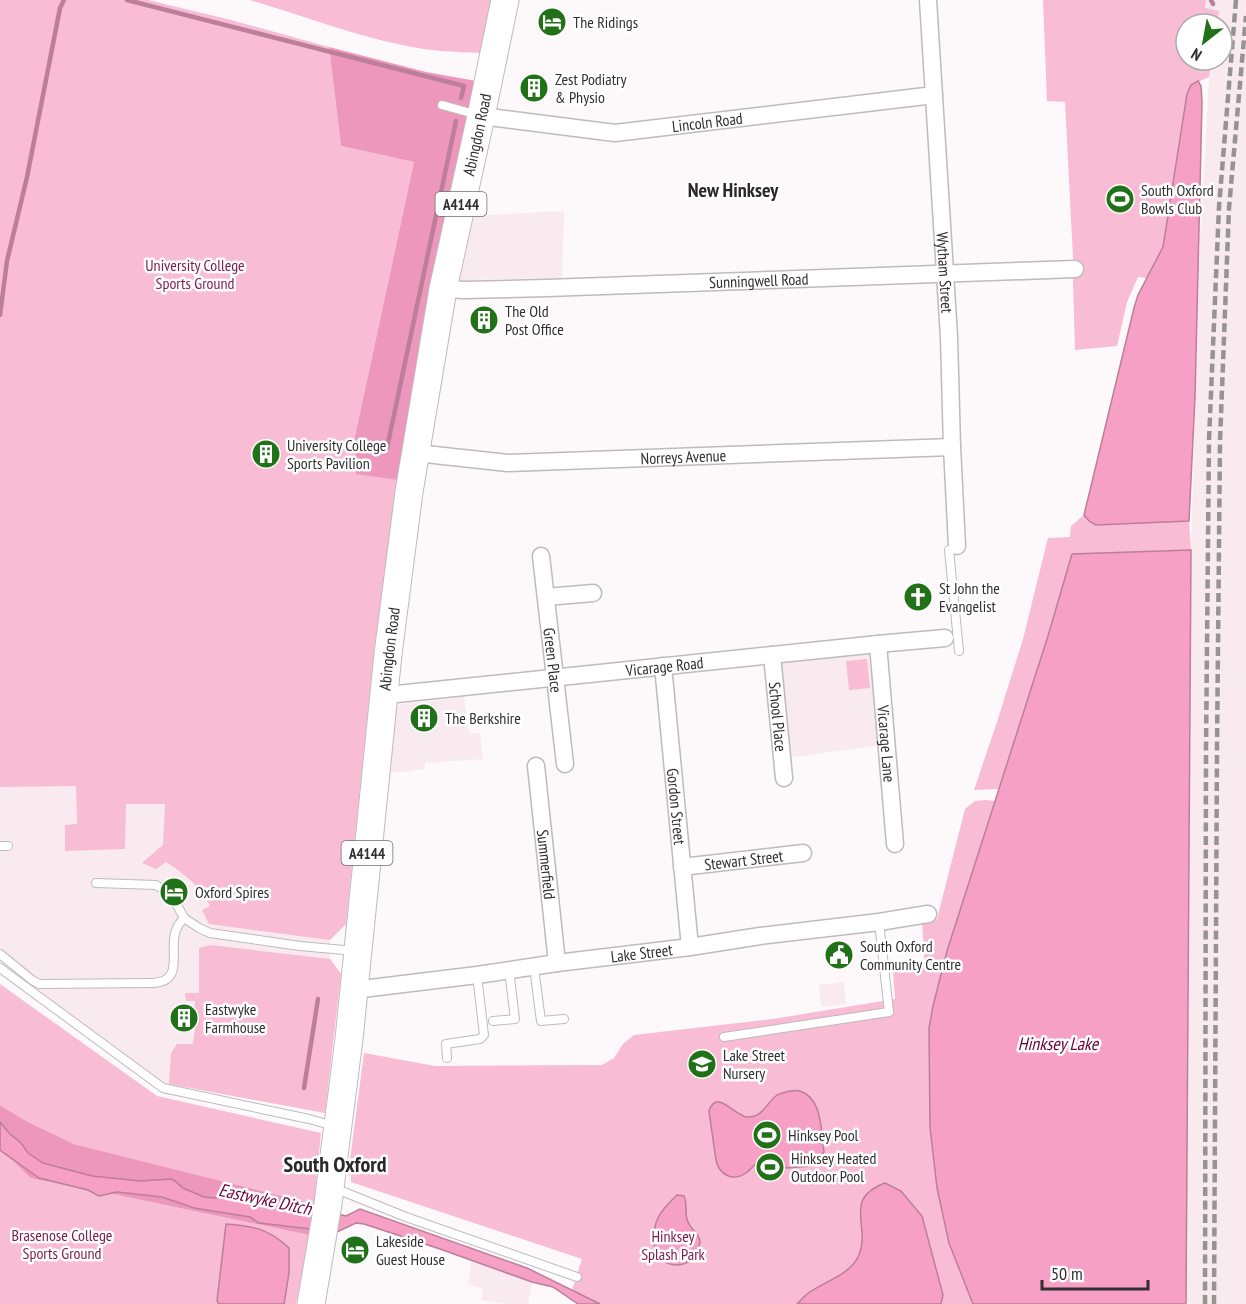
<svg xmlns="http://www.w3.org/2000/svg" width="1246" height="1304" font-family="'PT Sans Narrow',sans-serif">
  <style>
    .built { fill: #f9eaf0 }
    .green { fill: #f8bcd4 }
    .forest { fill: #ed97bc }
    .water { fill: #f7a0c5; stroke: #bc7e98; stroke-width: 1.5 }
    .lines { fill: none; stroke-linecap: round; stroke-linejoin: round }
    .stream { stroke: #bc7e98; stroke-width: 4.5 }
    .service-casing { stroke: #bfbabc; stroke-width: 10 }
    .minor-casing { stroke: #bfbabc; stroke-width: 19 }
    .primary-casing { stroke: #bfbabc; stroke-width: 29 }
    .service { stroke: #fff; stroke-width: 8 }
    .minor { stroke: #fff; stroke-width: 16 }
    .primary { stroke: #fff; stroke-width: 27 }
    .rail { stroke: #969393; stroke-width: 4.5; stroke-dasharray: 9 4.5; stroke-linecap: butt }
    .labels { text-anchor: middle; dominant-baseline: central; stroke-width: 5; stroke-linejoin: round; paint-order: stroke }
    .shield { fill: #fff; stroke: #6f6d6d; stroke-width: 1.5 }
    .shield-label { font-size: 15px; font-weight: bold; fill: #312f2f }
    .poi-label { font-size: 16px; fill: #312f2f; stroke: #fff; text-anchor: start }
    .street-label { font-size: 16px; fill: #312f2f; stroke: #fff }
    .park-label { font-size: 16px; fill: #7b184e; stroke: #fff }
    .water-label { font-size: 18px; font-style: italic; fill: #6b0341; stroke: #fff }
    .quarter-label { font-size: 20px; font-weight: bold; fill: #2c282a; stroke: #fff }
    .district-label { font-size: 22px; font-weight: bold; fill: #2c282a; stroke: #fff }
  </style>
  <rect width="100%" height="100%" fill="#fdf8fa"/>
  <!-- built -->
  <g class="built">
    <polygon points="1206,0 1246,0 1246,1304 1186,1304 1191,550 1199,267 1209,77 1212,60 1222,60 1222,24 1216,24 1217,19 1204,8"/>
    <polygon points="564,211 562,278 458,280 473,216"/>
    <polygon points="868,654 872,657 880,745 786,758 778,663"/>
    <polygon points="464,697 469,733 480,733 483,759 425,763 425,769 391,773 395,707 399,705"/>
    <polygon points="0,725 170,730 346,924 330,940 330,959 341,974 325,1113 162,1083 0,962"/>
    <polygon points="844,982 846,1004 821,1007 819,985"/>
    <polygon points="472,1260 532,1282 528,1304 504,1304 481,1300 483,1289 468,1284"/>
  </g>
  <!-- green -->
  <g class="green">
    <path d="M0,0H148L231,20L329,47L341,146L414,162L355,436L398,480L374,651L346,924L330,940L209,924L202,910L210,906C200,886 185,874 166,862L156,869L142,863L163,845L165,804H126L125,849L65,851V825L77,824L76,786L0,787Z"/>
    <path d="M250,0H491L481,53C455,52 429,51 402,45C350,34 301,15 250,0Z"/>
    <polygon points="1043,0 1206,0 1205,8 1219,11 1216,24 1186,24 1186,60 1212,60 1209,77 1191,85 1187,94 1163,247 1147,278 1138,277 1127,302 1117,346 1075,350 1073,280 1075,269 1073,258 1065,102 1047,101"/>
    <polygon points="1084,515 1089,521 1096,525 1189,521 1191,550 1072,554 1048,636 999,789 974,790 997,722 1023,639 1048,538 1070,537 1071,526"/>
    <polygon points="867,659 870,688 849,690 846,661"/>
    <polygon points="986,800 995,801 984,834 947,951 933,1006 929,1028 930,1127 937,1188 949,1243 973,1304 600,1304 572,1290 582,1259 351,1182 351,1175 348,1175 364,1053 435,1066 602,1065 614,1058 623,1044 634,1035 773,1019 895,999 893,971 925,967 922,922 937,919 965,809 975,801"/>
    <polygon points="210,945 330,959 341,974 325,1113 169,1084 171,1053 177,1044 193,1044 197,1011 194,1011 195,1001 186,1001 185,993 199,993 199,948"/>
    <polygon points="0,984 157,1096 321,1133 314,1204 74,1144 26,1121 0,1105"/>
    <polygon points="0,1148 93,1190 309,1235 296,1304 0,1304"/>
  </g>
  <!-- forest -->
  <g class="forest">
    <polygon points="329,47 426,72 476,81 422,328 398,480 356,474 355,436 414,162 341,146"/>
    <polygon points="0,1105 26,1121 74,1144 314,1204 309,1235 93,1190 31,1178 0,1148"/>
  </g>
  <!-- water -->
  <g class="water">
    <polygon points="1198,81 1201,86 1202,102 1195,397 1189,521 1096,525 1089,521 1084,515 1134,308 1138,295 1163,247 1187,94 1191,85"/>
    <polygon points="1191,550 1186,1304 973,1304 949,1243 937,1188 930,1127 929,1028 933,1006 947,951 1048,636 1072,554"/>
    <path d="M790,1091C794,1091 797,1090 800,1091C823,1098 821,1133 824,1152L811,1166L786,1168L772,1157C771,1157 762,1159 762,1159C756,1162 752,1169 746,1173C733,1182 719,1175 716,1160L709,1111C716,1088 735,1116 747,1117C763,1118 766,1103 777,1095C781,1093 786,1092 790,1091Z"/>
    <polygon points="0,1122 10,1134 21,1143 28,1153 43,1163 92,1176 140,1181 171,1179 175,1181 183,1188 204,1197 215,1198 246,1194 346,1216 360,1209 527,1268 600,1304 578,1304 553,1287 532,1282 440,1249 364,1224 356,1223 337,1232 259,1223 250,1217 194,1208 162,1197 117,1192 99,1196 88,1190 39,1178 0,1150"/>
    <path d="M885,1183L901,1191L922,1216L943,1295L941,1304H797C800,1301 804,1297 807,1294C824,1281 850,1276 859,1255C871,1226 842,1199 885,1183Z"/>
    <path d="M677,1195L684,1196C688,1205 684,1214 688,1222C691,1230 699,1233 700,1241C700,1247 697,1253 693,1258C689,1262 684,1265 677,1265C651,1264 649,1234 659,1216C664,1207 671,1201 677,1195Z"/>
    <path d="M226,1224C254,1226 269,1229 289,1248V1273L284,1304H219L217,1301Z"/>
  </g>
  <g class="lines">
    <!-- stream -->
    <g class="stream">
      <polyline points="127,0 464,86 461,98"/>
      <polyline points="1211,0 1213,4"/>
      <polyline points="0,315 7,261 27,177 60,8 64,0"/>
      <polyline points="387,448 456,121"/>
      <polyline points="304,1088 318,999"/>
    </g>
    <!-- service casing -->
    <g class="service-casing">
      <g id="service">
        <polyline points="442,105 478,115"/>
        <polyline points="949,550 959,651"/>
        <polyline points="0,846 8,846"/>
        <polyline points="184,918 199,928 210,933 300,946 355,951"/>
        <path d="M0,954L32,980L39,984L152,983C186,982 168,950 176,930C178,925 181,921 184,918L171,894L156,885L96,883"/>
        <polyline points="534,967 541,1021 564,1019"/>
        <polyline points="0,968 163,1088 309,1119 334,1126"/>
        <polyline points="493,1021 515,1019 509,970"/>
        <polyline points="724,1037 889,1012 879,922"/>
        <polyline points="447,1058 446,1044 480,1039 484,1035 477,975"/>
        <polyline points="334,1188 406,1217 577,1277"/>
      </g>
    </g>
    <!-- minor casing -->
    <g class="minor-casing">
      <g id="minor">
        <path id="s1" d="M928,0L949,337L952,447L957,546"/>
        <path id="s2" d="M481,116L615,133L934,95"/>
        <path id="s3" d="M443,289L464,290L547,288L1075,269"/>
        <path id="s4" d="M416,453L508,463L952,447"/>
        <path id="s5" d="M541,556L565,764"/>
        <polyline points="546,597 593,593"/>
        <path id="s6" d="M878,644L895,844"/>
        <path id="s7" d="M772,655L784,778"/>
        <path id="s8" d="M663,666L690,947"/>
        <path id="s9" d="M384,694H397L878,644L945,638"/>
        <path id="s10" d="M536,766L557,963"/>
        <path id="s11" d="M682,867L803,853"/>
        <path id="s12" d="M354,990L477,975L557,963L690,947L760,936L879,922L928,914"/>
      </g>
    </g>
    <!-- primary casing -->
    <g class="primary-casing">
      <g id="primary">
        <path id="s13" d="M311,1304L328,1204L334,1156L349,1039L388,654L409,492L443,289L481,116L505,0"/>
      </g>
    </g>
    <!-- service -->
    <use href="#service" class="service"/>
    <!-- minor -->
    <use href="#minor" class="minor"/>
    <!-- primary -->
    <use href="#primary" class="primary"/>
    <!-- rail -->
    <g class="rail">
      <polyline points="1205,1304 1206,749 1209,440 1219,207 1236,0"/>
      <polyline points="1214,1304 1217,749 1220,441 1229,208 1246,16"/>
    </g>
  </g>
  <!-- icons -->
  <defs>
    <g id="hotel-disc" transform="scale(1.5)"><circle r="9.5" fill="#217119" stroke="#fff"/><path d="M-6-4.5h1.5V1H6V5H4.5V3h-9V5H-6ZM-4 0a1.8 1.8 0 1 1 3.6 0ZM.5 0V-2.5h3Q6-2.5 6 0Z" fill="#fff"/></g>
    <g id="building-disc" transform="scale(1.5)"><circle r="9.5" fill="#217119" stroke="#fff"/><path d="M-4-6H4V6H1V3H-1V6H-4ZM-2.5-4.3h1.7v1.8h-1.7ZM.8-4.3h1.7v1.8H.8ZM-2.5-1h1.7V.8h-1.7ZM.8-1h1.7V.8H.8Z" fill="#fff"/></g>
    <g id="stadium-disc" transform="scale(1.5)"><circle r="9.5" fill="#217119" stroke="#fff"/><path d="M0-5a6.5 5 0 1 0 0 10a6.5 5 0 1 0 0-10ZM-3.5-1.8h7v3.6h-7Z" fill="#fff"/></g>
    <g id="church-disc" transform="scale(1.5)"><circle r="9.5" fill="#217119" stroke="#fff"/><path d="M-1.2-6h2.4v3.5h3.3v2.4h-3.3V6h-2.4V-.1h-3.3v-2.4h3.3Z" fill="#fff"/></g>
    <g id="civic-disc" transform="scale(1.5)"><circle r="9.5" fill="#217119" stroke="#fff"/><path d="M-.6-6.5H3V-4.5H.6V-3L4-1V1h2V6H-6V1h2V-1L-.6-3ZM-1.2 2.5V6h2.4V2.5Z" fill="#fff"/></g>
    <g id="school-disc" transform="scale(1.5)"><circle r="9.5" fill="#217119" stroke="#fff"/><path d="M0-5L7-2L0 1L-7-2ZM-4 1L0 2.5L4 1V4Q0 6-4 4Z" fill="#fff"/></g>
  </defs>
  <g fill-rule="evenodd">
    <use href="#hotel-disc" x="552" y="22"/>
    <use href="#building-disc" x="534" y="88"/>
    <use href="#stadium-disc" x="1120" y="199"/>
    <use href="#building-disc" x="484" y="320"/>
    <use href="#building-disc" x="266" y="454"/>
    <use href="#church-disc" x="918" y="597"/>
    <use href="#building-disc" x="424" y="718"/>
    <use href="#hotel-disc" x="174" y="892"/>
    <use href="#civic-disc" x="839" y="955"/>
    <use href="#building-disc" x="184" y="1018"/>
    <use href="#school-disc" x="702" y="1064"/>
    <use href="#stadium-disc" x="767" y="1135"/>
    <use href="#stadium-disc" x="770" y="1167"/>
    <use href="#hotel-disc" x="355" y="1250"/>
  </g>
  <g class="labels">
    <!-- shield labels -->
    <g class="shield">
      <rect x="435.5" y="192" width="51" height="24" rx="4.5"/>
      <rect x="341.5" y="841" width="51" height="24" rx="4.5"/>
    </g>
    <g class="shield-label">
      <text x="461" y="204">A4144</text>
      <text x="367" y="853">A4144</text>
    </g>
    <!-- poi labels -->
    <g class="poi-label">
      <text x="573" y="22">The Ridings</text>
      <text x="555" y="79">Zest Podiatry<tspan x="555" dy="18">&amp; Physio</tspan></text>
      <text x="1141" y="190">South Oxford<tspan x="1141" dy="18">Bowls Club</tspan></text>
      <text x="505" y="311">The Old<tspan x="505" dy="18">Post Office</tspan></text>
      <text x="287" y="445">University College<tspan x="287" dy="18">Sports Pavilion</tspan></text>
      <text x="939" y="588">St John the<tspan x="939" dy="18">Evangelist</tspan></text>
      <text x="445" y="718">The Berkshire</text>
      <text x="195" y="892">Oxford Spires</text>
      <text x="860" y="946">South Oxford<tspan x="860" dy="18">Community Centre</tspan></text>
      <text x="205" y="1009">Eastwyke<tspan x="205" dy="18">Farmhouse</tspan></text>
      <text x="723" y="1055">Lake Street<tspan x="723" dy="18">Nursery</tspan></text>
      <text x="788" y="1135">Hinksey Pool</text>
      <text x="791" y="1158">Hinksey Heated<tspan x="791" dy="18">Outdoor Pool</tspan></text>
      <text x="376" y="1241">Lakeside<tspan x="376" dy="18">Guest House</tspan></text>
    </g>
    <!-- street labels -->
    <g class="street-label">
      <text stroke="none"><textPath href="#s2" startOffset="228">Lincoln Road</textPath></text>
      <text stroke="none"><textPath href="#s13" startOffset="1182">Abingdon Road</textPath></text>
      <text stroke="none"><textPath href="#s1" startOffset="273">Wytham Street</textPath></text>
      <text stroke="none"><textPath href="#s3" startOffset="316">Sunningwell Road</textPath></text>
      <text stroke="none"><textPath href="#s4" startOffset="268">Norreys Avenue</textPath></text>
      <text stroke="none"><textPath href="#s13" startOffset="660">Abingdon Road</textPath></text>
      <text stroke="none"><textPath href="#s5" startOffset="105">Green Place</textPath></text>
      <text stroke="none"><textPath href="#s9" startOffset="282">Vicarage Road</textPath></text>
      <text stroke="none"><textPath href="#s7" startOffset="62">School Place</textPath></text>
      <text stroke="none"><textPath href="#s6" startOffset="100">Vicarage Lane</textPath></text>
      <text stroke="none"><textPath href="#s8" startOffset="141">Gordon Street</textPath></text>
      <text stroke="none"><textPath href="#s11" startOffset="62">Stewart Street</textPath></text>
      <text stroke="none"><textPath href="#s10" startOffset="99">Summerfield</textPath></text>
      <text stroke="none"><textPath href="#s12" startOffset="290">Lake Street</textPath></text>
    </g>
    <!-- park labels -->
    <g class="park-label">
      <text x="195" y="265">University College<tspan x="195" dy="18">Sports Ground</tspan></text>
      <text x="62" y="1235">Brasenose College<tspan x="62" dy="18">Sports Ground</tspan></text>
      <text x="673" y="1236">Hinksey<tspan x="673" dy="18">Splash Park</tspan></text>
    </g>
    <!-- water labels -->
    <g class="water-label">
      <text x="1058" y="1043">Hinksey Lake</text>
      <text transform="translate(265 1199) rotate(12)">Eastwyke Ditch</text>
    </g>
    <!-- quarter labels -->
    <g class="quarter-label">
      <text x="733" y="190">New Hinksey</text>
    </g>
    <!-- district labels -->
    <g class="district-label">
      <text x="335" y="1164">South Oxford</text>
    </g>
  </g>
  <!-- north arrow -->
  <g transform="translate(1204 42) rotate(211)"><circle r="28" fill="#ffffff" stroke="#adacac" stroke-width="1.5"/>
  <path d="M0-4.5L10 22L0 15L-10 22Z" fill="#217119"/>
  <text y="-9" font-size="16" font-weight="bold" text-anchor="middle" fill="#312f2f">N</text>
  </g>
  <!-- scale -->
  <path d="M1042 1280v9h106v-9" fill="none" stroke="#312f2f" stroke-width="3"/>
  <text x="1051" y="1280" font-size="18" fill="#312f2f" stroke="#ffffff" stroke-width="4.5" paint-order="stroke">50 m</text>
</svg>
